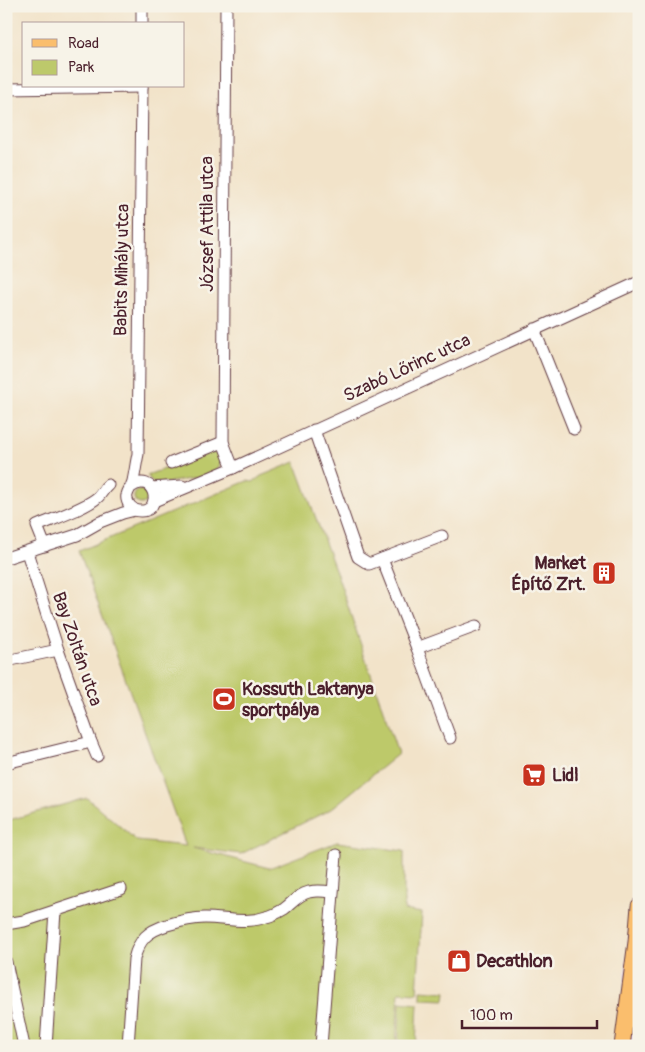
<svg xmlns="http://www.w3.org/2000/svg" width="645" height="1052" font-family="Pangolin,sans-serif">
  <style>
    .built { fill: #e8d2ee }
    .green { fill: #bdc96b; stroke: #84744b }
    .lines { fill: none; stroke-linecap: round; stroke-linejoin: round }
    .minor-casing { stroke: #633c43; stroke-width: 13 }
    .major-casing { stroke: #633c43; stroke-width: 17 }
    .minor { stroke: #fff; stroke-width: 11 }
    .major { stroke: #fabe6d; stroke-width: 15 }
    .labels { text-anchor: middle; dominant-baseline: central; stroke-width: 5; stroke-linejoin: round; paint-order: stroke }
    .street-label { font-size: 18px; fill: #4a1f2b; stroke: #f7f3e8 }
    .poi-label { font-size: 18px; font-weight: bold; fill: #4a1f2b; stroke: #f7f3e8; text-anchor: start }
  </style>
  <rect width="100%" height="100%" fill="#f7f3e8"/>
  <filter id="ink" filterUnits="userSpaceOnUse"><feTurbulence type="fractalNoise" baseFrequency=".02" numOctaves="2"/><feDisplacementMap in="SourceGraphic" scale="10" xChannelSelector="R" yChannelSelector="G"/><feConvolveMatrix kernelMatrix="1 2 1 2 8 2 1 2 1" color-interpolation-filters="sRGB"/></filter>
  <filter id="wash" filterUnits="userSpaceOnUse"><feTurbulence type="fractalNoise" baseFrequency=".0096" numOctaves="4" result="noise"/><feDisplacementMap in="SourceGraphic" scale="20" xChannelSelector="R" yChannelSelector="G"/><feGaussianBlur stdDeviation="1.12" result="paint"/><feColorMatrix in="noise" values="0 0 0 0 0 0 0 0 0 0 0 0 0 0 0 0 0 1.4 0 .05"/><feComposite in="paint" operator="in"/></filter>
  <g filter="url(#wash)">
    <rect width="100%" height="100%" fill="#f2e3c9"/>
    <!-- built -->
    <polygon class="built" points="639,825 639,1046 619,1046 637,846"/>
    <!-- green -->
    <g class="green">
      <path d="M212,452C221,455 222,459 219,468L201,477L166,483L152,482L147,475Z"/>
      <polygon points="295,462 339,580 398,754 331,809 241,854 193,848 269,868 337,842 404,851 404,910 422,913 417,993 399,992 396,1046 6,1046 6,821 87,798 137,841 186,846 79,551 247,481 253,482 261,476"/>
      <circle cx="141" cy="497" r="7"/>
      <polygon points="421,990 446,992 445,1000 421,999"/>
      <polygon points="400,1002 418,1004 416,1046 398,1046"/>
    </g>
  </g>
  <g filter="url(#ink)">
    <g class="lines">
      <!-- minor casing -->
      <g class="minor-casing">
        <g id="minor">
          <polyline points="226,6 223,442 233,468"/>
          <polyline points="142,24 142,6"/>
          <polyline points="6,89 142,87"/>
          <polyline points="534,329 574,429"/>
          <polyline points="314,430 358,557 369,564 442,536"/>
          <polyline points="171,463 223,442"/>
          <path d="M131,487C155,470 164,512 140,511C136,511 133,509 130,506C128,503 126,499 127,495C128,490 132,486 133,481C135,472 136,463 138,454L142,86"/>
          <polyline points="151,488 182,486"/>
          <polyline points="154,501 233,468 639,282"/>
          <path d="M45,546L37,526C53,519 86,508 98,497C102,493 104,488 108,485"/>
          <polyline points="27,552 58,650 91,742 97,756"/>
          <polyline points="6,558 77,535 100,522 123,513 135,510"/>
          <polyline points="382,559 417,648 450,738"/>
          <polyline points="417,648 476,626"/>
          <polyline points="6,661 58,650"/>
          <polyline points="6,763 91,742"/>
          <polyline points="6,924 24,921 121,889"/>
          <polyline points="6,962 24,1046"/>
          <polyline points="46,1046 55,911"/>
          <path d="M128,1046L134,959C139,939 148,931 167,925C180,921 191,918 205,918C225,918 247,924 266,917C272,916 279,912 284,909C292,903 299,894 309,892C316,890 325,891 332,892"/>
          <polyline points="321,1046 336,855"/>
        </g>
      </g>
      <!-- major casing -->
      <g class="major-casing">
        <polyline id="major" points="622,1046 636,942 639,906"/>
      </g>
      <!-- minor -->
      <use href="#minor" class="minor"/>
      <!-- major -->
      <use href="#major" class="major"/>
    </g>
  </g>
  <!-- icons -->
  <defs>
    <g id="building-square" transform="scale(1.25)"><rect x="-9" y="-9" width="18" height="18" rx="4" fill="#c8321e" stroke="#f7f3e8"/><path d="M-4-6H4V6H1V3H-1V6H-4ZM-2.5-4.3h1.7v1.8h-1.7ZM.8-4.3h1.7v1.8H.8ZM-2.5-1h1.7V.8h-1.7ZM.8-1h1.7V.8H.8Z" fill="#fff"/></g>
    <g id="stadium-square" transform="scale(1.25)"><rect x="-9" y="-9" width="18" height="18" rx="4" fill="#c8321e" stroke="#f7f3e8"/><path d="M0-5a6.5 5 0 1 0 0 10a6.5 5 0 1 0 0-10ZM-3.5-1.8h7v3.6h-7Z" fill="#fff"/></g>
    <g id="supermarket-square" transform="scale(1.25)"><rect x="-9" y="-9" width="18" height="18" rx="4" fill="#c8321e" stroke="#f7f3e8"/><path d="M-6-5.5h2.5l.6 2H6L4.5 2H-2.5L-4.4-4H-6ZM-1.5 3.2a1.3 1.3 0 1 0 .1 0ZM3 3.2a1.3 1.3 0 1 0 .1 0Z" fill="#fff"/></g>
    <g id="shop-square" transform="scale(1.25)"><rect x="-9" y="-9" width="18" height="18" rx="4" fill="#c8321e" stroke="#f7f3e8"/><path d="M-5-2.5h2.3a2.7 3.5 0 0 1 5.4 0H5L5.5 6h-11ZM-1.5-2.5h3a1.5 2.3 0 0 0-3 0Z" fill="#fff"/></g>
  </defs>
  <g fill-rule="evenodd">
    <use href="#building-square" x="604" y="573"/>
    <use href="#stadium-square" x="224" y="699"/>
    <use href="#supermarket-square" x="534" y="775"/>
    <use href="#shop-square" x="459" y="961"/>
  </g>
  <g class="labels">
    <!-- street labels -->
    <g class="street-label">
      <text transform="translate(207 224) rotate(-90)">József Attila utca</text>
      <text transform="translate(122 270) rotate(-89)">Babits Mihály utca</text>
      <text transform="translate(407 368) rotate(-25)">Szabó Lőrinc utca</text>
      <text transform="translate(77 649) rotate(71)">Bay Zoltán utca</text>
    </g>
    <!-- poi labels -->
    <g class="poi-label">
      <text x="586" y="563" text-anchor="end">Market<tspan x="586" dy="21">Építő Zrt.</tspan></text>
      <text x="242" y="689">Kossuth Laktanya<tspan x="242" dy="21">sportpálya</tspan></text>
      <text x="552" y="775">Lidl</text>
      <text x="476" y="961">Decathlon</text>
    </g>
  </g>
  <!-- margin -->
  <rect width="645" height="1052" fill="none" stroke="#f7f3e8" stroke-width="25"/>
  <!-- legend -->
  <rect x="22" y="22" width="162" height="65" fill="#f7f3e8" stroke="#b29e9c"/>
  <rect x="32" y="39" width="25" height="8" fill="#fabe6d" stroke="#b29e9c"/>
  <text x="68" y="48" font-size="15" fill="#4a1f2b">Road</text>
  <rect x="32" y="60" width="25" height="15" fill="#bdc96b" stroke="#b29e9c"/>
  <text x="68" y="72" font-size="15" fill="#4a1f2b">Park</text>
  <!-- scale -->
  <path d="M462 1020v8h135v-8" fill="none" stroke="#4a1f2b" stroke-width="2.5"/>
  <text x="470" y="1020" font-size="15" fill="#4a1f2b" stroke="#f7f3e8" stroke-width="4" paint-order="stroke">100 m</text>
</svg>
